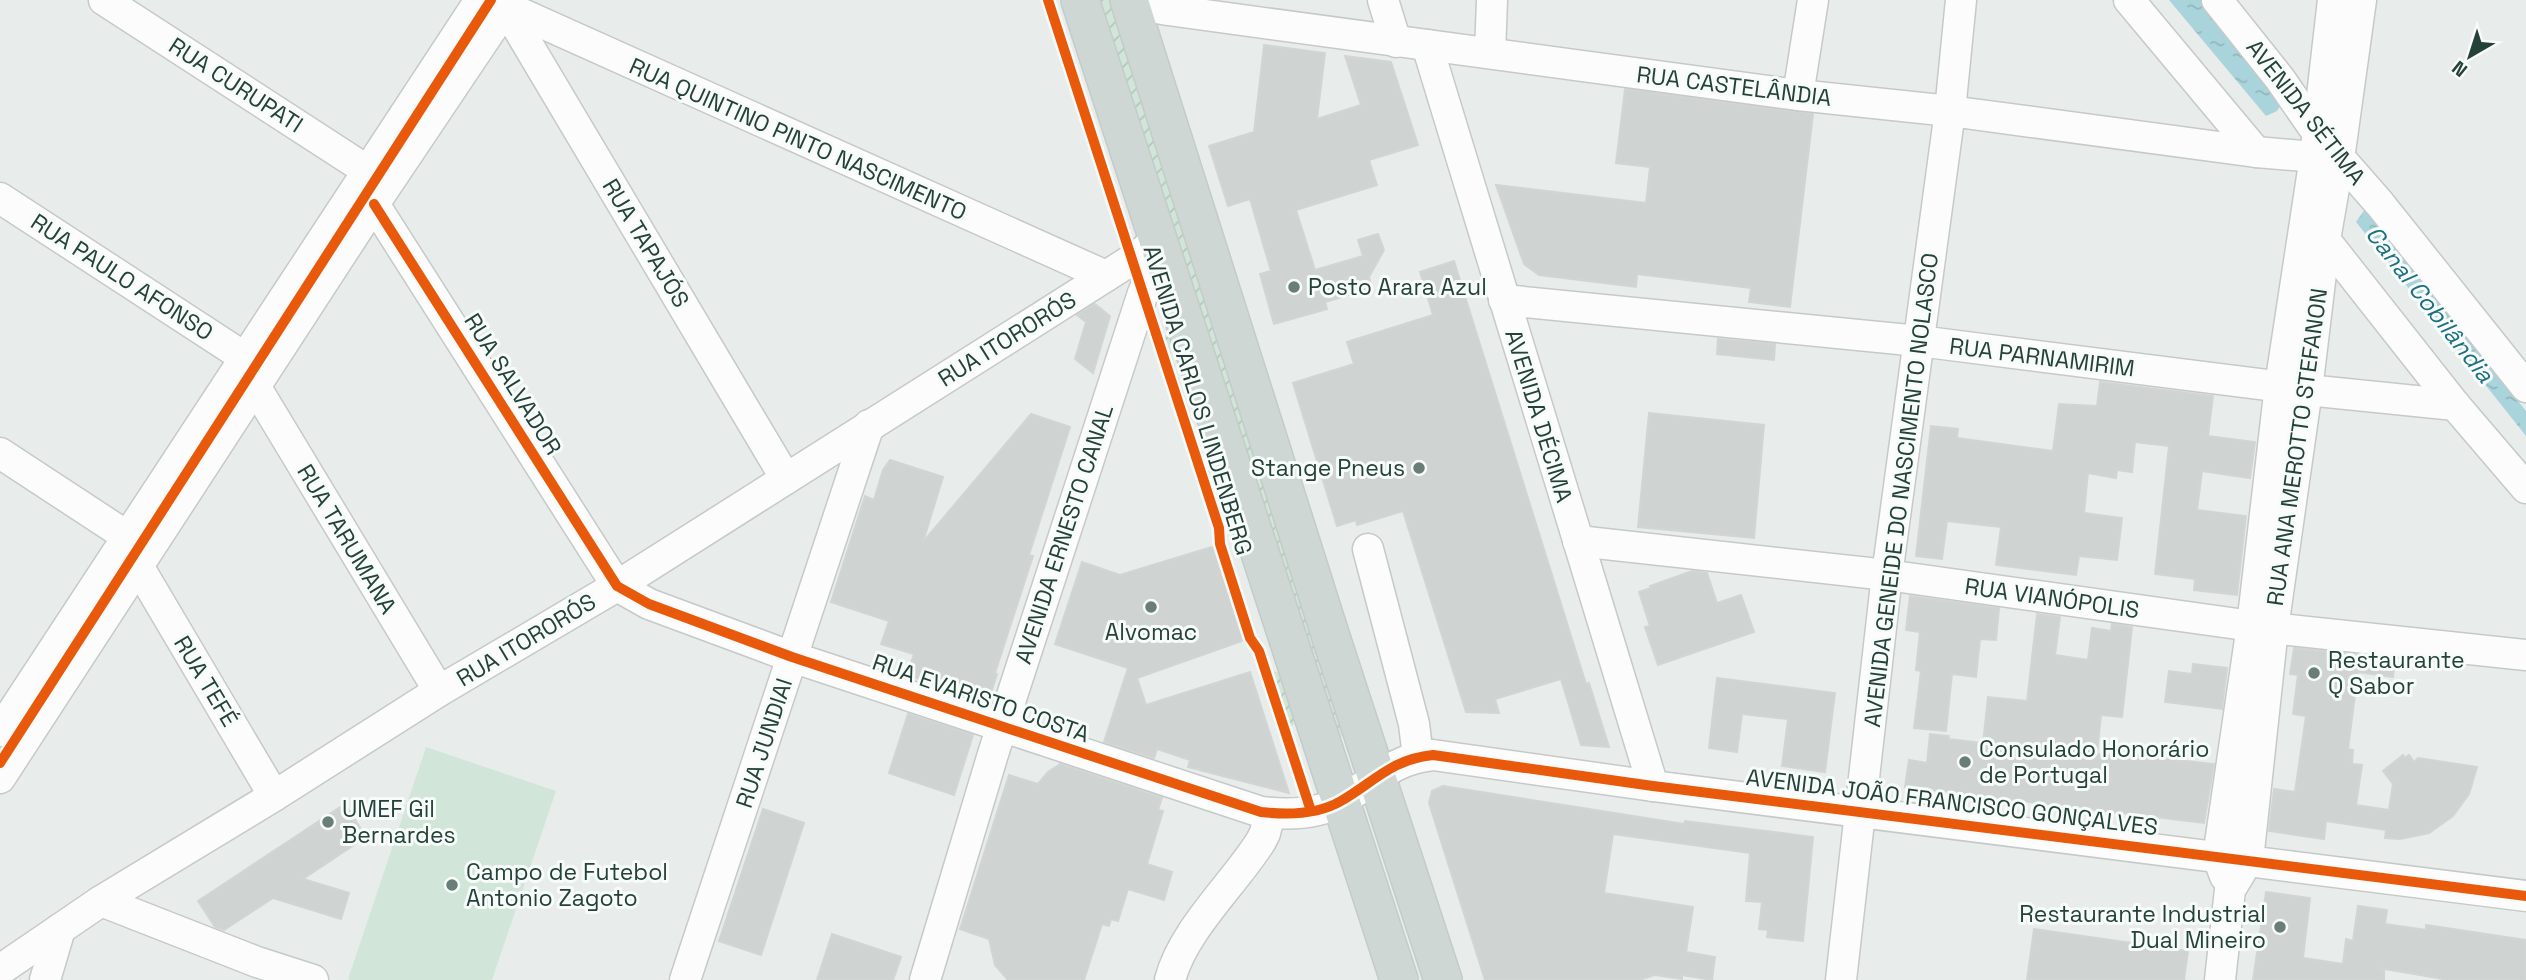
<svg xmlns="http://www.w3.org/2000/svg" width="2526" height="980" font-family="'Space Grotesk',sans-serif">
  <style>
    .garden { fill: url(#garden-furrows) }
    .pitch { fill: #d1e6d8 }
    .water { fill: url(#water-ripples) }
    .building { fill: #cfd4d2; stroke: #d1d6d4; stroke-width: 2 }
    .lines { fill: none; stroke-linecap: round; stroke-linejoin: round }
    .minor-casing { stroke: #c5cac8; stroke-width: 33 }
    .major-casing { stroke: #c3ccc9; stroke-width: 40 }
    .minor { stroke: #fcfcfc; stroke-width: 30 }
    .major { stroke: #cfd7d5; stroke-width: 37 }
    .cycleway-casing { stroke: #f7fbf9; stroke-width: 15 }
    .cycleway { stroke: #e8590c; stroke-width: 10 }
    .poi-dot { fill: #697e78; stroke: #f7fbf9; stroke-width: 2.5 }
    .labels { text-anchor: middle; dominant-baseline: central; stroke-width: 6; stroke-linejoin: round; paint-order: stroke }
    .street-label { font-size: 23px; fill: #24423a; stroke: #f7fbf9 }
    .poi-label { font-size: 23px; fill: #24423a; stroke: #f7fbf9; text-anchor: start }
    .water-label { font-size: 24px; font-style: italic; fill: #1c6f80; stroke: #f7fbf9 }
  </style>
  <defs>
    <pattern id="garden-furrows" width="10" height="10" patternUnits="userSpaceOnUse" patternTransform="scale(1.75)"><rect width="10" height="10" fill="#d1e6d8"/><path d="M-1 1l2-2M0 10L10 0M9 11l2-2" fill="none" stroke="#b3c6ba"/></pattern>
    <pattern id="water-ripples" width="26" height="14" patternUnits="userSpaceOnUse" patternTransform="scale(1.75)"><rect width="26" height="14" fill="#a9d4db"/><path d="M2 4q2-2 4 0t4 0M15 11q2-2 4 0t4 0" fill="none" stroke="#91b7bd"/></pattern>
  </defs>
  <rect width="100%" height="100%" fill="#e8edeb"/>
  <!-- garden -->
  <g class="garden">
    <polygon points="1100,0 1111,0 1347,732 1338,740"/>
    <polygon points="1161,333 1173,339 1174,345 1170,351 1205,461 1214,464 1213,471 1208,476"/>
    <polygon points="1270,671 1280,672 1296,722 1289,729"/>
  </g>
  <!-- pitch -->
  <polygon class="pitch" points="426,747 556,791 492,980 350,980 348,979"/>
  <!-- water -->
  <g class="water">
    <polygon points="2169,0 2204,0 2284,100 2277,111 2266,116"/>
    <polygon points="2365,209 2526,411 2526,436 2356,222"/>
  </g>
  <!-- building -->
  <g class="building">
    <polygon points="1264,45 1325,53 1317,119 1361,105 1345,56 1391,62 1418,145 1369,160 1377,185 1296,210 1315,270 1363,256 1358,240 1378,234 1384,250 1369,277 1372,288 1325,302 1327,309 1274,324 1260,274 1271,271 1250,199 1228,206 1209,146 1254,132"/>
    <polygon points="1625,89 1813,114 1790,307 1749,302 1751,288 1637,274 1636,287 1539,275 1524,264 1496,185 1646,203 1650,167 1616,163"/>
    <polygon points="1454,261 1586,684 1589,683 1609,747 1581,745 1561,679 1495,699 1499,713 1466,712 1403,511 1357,525 1356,520 1337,526 1293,383 1354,364 1347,342 1433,315 1420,272"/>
    <polygon points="1095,304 1110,316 1093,373 1075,359 1086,322 1077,315"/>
    <polygon points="1718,339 1775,344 1774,360 1717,354"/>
    <polygon points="2100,382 2213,396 2208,436 2255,442 2250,478 2202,471 2197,510 2246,516 2237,595 2194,590 2195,579 2155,574 2169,446 2135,442 2132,472 2117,470 2116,478 2088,473 2084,513 2122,518 2117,560 2079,556 2076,575 1996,565 2001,527 1947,521 1942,559 1916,556 1931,426 1958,429 1957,438 2053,451 2059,404 2097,406"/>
    <polygon points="1649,413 1764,425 1754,538 1638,527"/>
    <polygon points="1031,414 1070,427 1029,555 1033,556 995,673 997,674 990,696 981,701 907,675 914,654 881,644 889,621 831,602 865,496 874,500 883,470 890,460 943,477 923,542"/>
    <polygon points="1215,546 1245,640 1137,678 1146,705 1250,672 1289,793 1188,767 1190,760 1157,749 1154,758 1104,742 1128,668 1055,644 1082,562 1120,575"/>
    <polygon points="1692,571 1707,573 1717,603 1741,595 1754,632 1658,665 1645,627 1650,626 1639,592 1651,588 1650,586"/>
    <polygon points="1910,596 1999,608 1996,640 1980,639 1976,677 1952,674 1946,731 1914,728 1921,671 1916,670 1920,632 1906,630"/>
    <polygon points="2037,614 2060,617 2055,655 2088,660 2092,628 2111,631 2112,624 2132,627 2122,717 2101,715 2097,754 2135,759 2136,755 2214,764 2204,823 1905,787 1909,760 1927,763 1930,734 1949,736 1948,739 1983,743 1988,697 2027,701"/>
    <polygon points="2294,648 2395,659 2393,677 2358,672 2348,749 2353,750 2352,764 2362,765 2356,805 2389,810 2393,784 2383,771 2403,755 2405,758 2409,755 2414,762 2418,758 2477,767 2469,794 2453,816 2429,833 2400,839 2385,838 2386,830 2326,821 2324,839 2269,831 2274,789 2295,792 2306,716 2293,714 2298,675 2290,674"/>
    <polygon points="2193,664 2227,668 2222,709 2165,702 2169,671 2192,674"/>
    <polygon points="1717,678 1835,693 1825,772 1782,766 1788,719 1742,714 1737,752 1709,748"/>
    <polygon points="908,714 973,735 954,795 889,773"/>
    <polygon points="1060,764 1162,798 1158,810 1163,811 1147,864 1172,872 1164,900 1128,889 1118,921 1111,919 1109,926 1102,924 1084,980 1008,980 995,965 989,939 960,929 1009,775 1038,784 1048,772"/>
    <polygon points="1443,786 1684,824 1685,821 1813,837 1803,941 1767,937 1768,930 1759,929 1762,902 1746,901 1750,853 1613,834 1604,893 1693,907 1686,952 1715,957 1712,980 1682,975 1682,979 1655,975 1639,980 1485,980 1429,803 1432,791"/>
    <polygon points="345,804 366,837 303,879 349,893 341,919 273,898 224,930 215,927 198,901"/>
    <polygon points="763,809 804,823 761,955 719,941"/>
    <polygon points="2266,892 2310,898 2303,958 2343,964 2346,939 2353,941 2358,906 2387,910 2385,924 2426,930 2426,925 2526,940 2526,980 2449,980 2379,968 2384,970 2384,980 2253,980"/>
    <polygon points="2034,929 2188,951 2184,980 2027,980"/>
    <polygon points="832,934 901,957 893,980 817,980"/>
  </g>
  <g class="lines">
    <!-- minor casing -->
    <g class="minor-casing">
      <g id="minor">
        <polyline points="104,0 368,171"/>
        <polyline points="491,0 1106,276"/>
        <polyline points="1383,0 1396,42"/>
        <polyline points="2129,0 2256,152"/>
        <polyline points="2217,0 2280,79 2316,131 2380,204 2526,387"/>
        <polyline points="1130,3 1168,10 1798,95 1950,111 2256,152 2339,159"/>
        <polyline points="506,8 786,479"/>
        <polyline points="1427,45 1653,786"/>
        <polyline points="1490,53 1492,0"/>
        <polyline points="1798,95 1813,0"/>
        <polyline points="0,198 244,357"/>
        <path d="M374,204L617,586L649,604L792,657L1261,812C1287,815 1317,815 1341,801C1374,782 1392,759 1433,755L1653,786L2526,896"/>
        <polyline points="2325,240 2455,405 2526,488"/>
        <polyline points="1504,300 1919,341 2307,390 2455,405"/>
        <polyline points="255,386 439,691"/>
        <polyline points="0,453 128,537"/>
        <polyline points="1578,541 1887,575 2252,626 2526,655"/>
        <polyline points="1368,549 1414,724 1418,757"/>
        <polyline points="138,566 274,796"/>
        <polyline points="0,731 480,0"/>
        <polyline points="0,778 374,204 511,0"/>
        <polyline points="2225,876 2218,857 2252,626 2280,386 2315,157 2333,0"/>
        <polyline points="101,901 257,962 313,980"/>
        <polyline points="0,970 101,901 274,796 439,691 617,586 1133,259 1158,240"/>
        <polyline points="45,980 60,929"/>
        <polyline points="685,980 869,425"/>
        <polyline points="925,980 993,754 1143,293 1162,251"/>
        <path d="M1170,980C1183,930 1234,884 1261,841L1265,833L1270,813"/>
        <polyline points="1841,980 1887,575 1950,111 1961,0"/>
        <polyline points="2220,980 2230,890 2248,860 2273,628 2307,390 2325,240 2339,159 2361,0"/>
      </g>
    </g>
    <!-- major casing -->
    <g class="major-casing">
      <g id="major">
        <polyline points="1080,0 1399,980"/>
        <polyline points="1129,0 1330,634 1443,980"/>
      </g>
    </g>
    <!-- minor -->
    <use href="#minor" class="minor"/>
    <!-- major -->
    <use href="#major" class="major"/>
    <!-- cycleway casing -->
    <g class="cycleway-casing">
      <g id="cycleway">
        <polyline points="1048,0 1219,528 1220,544 1250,638 1259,651 1311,811"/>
        <path d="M374,204L617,586L649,604L792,657L1261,812C1287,815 1317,815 1341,801C1374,782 1392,759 1433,755L1653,786L2526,896"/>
        <polyline points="0,763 491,0"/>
      </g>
    </g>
    <!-- cycleway -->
    <use href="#cycleway" class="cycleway"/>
  </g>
  <!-- markers -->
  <g class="poi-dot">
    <circle cx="1294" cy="287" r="7"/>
    <circle cx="1419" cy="468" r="7"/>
    <circle cx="1151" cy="607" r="7"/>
    <circle cx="2314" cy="673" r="7"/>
    <circle cx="1965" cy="762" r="7"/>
    <circle cx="328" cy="822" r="7"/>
    <circle cx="452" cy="885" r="7"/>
    <circle cx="2280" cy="927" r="7"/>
  </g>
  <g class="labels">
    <!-- street labels -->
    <g class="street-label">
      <text transform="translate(236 85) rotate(33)">RUA CURUPATI</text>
      <text transform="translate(1734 86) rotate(7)">RUA CASTELÂNDIA</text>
      <text transform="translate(2306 112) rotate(52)">AVENIDA SÉTIMA</text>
      <text transform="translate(798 139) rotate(24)">RUA QUINTINO PINTO NASCIMENTO</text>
      <text transform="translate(646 243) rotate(59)">RUA TAPAJÓS</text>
      <text transform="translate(122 277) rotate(33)">RUA PAULO AFONSO</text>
      <text transform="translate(1007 339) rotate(-32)">RUA ITORORÓS</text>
      <text transform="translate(2042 357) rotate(7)">RUA PARNAMIRIM</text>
      <text transform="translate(513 384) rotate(58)">RUA SALVADOR</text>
      <text transform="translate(1198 400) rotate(73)">AVENIDA CARLOS LINDENBERG</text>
      <text transform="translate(1539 416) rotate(73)">AVENIDA DÉCIMA</text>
      <text transform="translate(2297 447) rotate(-82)">RUA ANA MEROTTO STEFANON</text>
      <text transform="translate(1901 490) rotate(-83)">AVENIDA GENEIDE DO NASCIMENTO NOLASCO</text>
      <text transform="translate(1064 534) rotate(-72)">AVENIDA ERNESTO CANAL</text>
      <text transform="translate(347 539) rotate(59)">RUA TARUMANA</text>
      <text transform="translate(2052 598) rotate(8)">RUA VIANÓPOLIS</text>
      <text transform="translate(526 640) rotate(-31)">RUA ITORORÓS</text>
      <text transform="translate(206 681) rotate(59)">RUA TEFÉ</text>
      <text transform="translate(981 698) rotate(19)">RUA EVARISTO COSTA</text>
      <text transform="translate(764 743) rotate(-72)">RUA JUNDIAI</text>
      <text transform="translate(1952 802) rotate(7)">AVENIDA JOÃO FRANCISCO GONÇALVES</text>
    </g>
    <!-- poi labels -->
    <g class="poi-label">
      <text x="1308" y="287">Posto Arara Azul</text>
      <text x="1405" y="468" text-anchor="end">Stange Pneus</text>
      <text x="1151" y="632" text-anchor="middle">Alvomac</text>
      <text x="2328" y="660">Restaurante<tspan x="2328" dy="26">Q Sabor</tspan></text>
      <text x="1979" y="749">Consulado Honorário<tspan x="1979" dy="26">de Portugal</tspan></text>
      <text x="342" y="809">UMEF Gil<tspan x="342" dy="26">Bernardes</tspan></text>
      <text x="466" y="872">Campo de Futebol<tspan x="466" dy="26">Antonio Zagoto</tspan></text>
      <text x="2266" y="914" text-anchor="end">Restaurante Industrial<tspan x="2266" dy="26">Dual Mineiro</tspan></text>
    </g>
    <!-- water labels -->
    <g class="water-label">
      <text transform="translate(2430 304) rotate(52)">Canal Cobilândia</text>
    </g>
  </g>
  <!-- north arrow -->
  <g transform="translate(2470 56) rotate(219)" stroke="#f7fbf9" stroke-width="5" paint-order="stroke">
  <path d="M0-5L12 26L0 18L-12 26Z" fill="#24423a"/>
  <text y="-10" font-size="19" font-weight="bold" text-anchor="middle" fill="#24423a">N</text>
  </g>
</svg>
